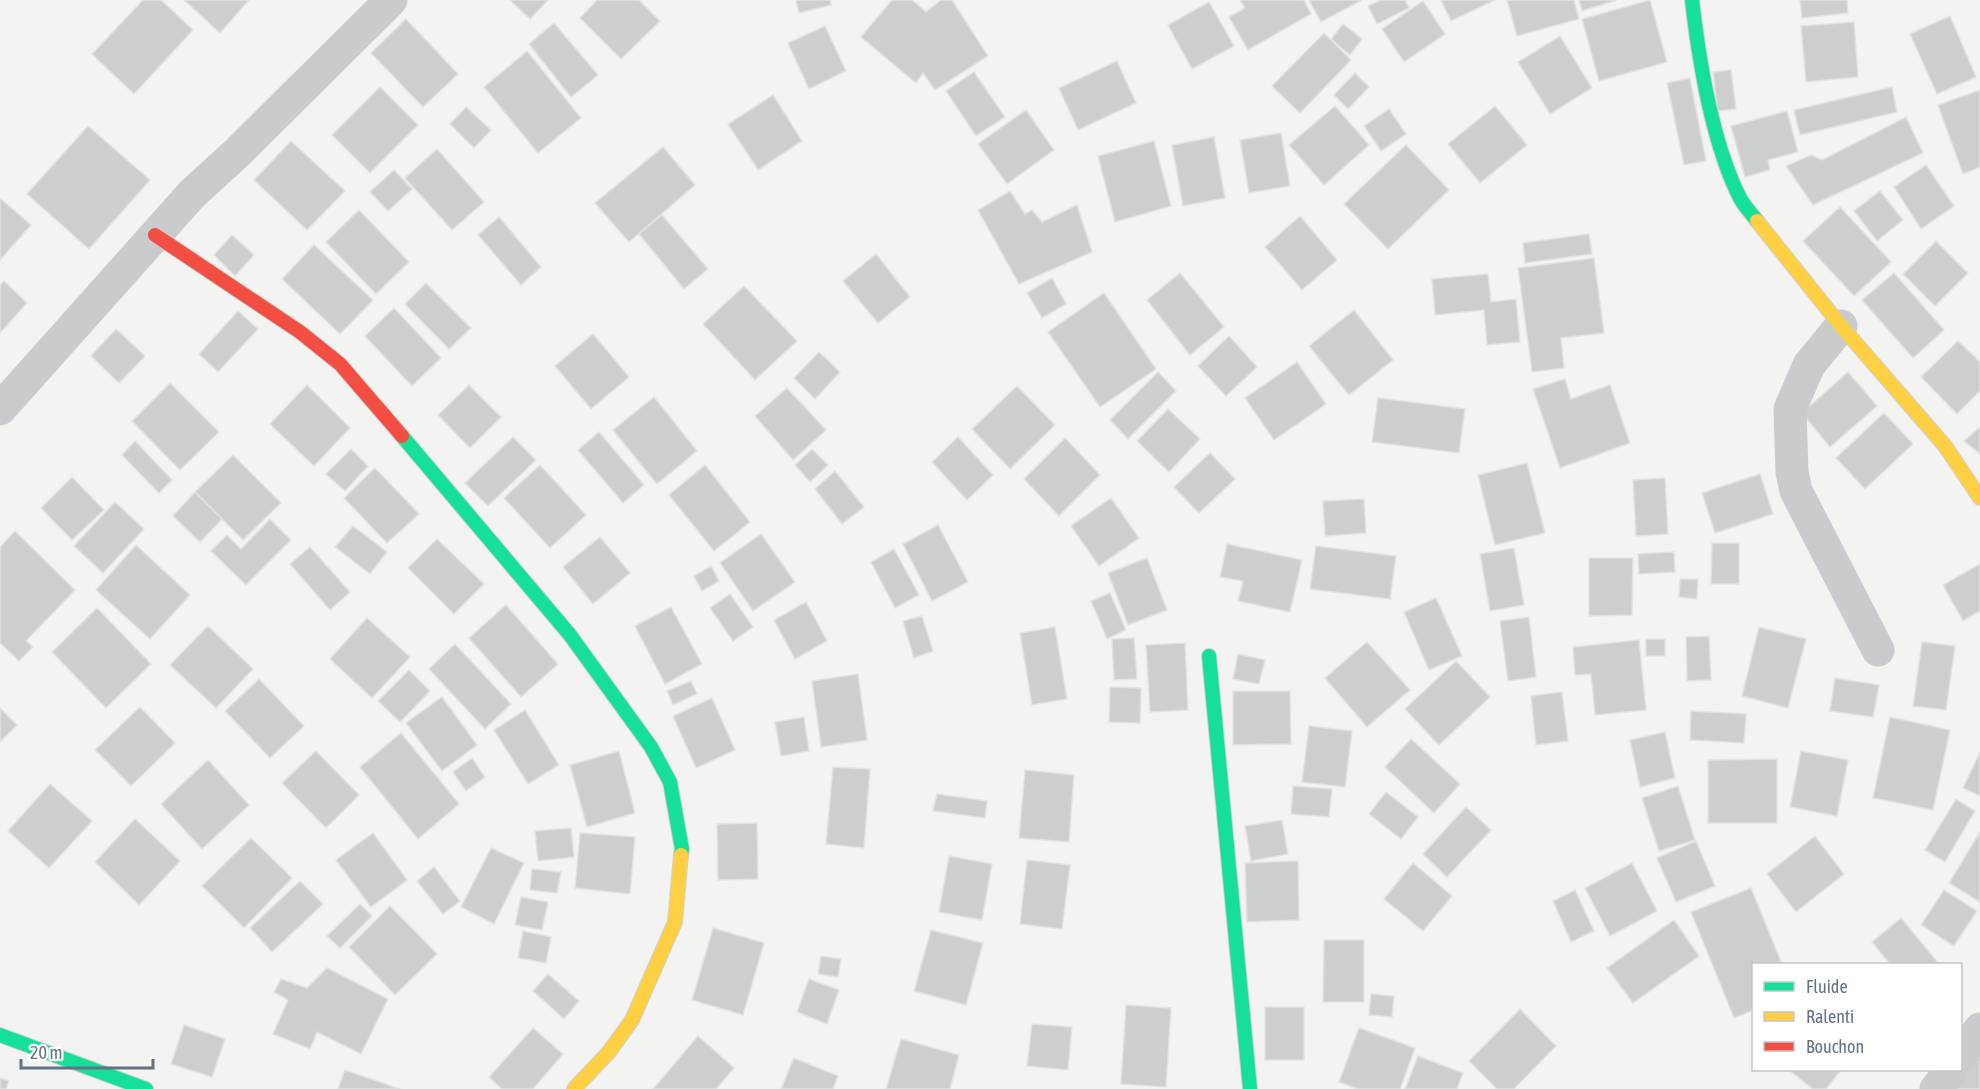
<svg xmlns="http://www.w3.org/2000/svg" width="1980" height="1089" font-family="'Asap Condensed',sans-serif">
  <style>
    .building { fill: #cdcfcf; stroke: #e2e3e1; stroke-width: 1.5 }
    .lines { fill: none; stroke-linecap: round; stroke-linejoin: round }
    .fast-casing { stroke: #d0d1d1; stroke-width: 16 }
    .slow-casing { stroke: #d0d1d1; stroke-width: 16 }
    .jam-casing { stroke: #d0d1d1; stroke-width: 16 }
    .street { stroke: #cacbcc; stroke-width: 33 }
    .fast { stroke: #16e098; stroke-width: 14 }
    .slow { stroke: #ffcf43; stroke-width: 14 }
    .jam { stroke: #f24e42; stroke-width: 14 }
  </style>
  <rect width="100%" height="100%" fill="#f3f4f1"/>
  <!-- building -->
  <g class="building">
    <polygon points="143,0 161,0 193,30 134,94 92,54"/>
    <polygon points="184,0 249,0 220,33"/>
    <polygon points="510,0 548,0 530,19"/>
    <polygon points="597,0 639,0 660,21 621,59 580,18"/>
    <polygon points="796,0 830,0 831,5 799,13"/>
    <polygon points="892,0 912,0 926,12 941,0 952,0 988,56 935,90 923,73 916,83 861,37"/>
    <polygon points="1240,0 1304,0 1311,14 1248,50 1229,17 1245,8"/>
    <polygon points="1309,0 1362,0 1321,22"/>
    <polygon points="1381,0 1405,0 1409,8 1377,24 1368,6"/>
    <polygon points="1441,0 1495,0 1451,21"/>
    <polygon points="1507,0 1574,0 1579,19 1517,36"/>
    <polygon points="1579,0 1617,0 1582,11"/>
    <polygon points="1650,0 1667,62 1599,81 1582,19"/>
    <polygon points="1800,0 1847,0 1848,13 1802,18"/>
    <polygon points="1423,1 1445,34 1404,62 1382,29"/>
    <polygon points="1209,2 1234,46 1192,69 1168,25"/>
    <polygon points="1950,16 1976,77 1937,94 1910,34"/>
    <polygon points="406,19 458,74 423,107 371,53"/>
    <polygon points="1854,22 1858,77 1806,82 1801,26"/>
    <polygon points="554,23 598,75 571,97 529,44"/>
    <polygon points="1343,24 1362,39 1350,55 1331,39"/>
    <polygon points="825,26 846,71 809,89 788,43"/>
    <polygon points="1324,33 1351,60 1300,113 1272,86"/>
    <polygon points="1560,36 1592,88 1550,114 1518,62"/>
    <polygon points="527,51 581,118 538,153 484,87"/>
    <polygon points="1117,61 1136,103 1078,130 1059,88"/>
    <polygon points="1731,70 1736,109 1718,111 1713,72"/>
    <polygon points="974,72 1005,117 976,136 946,91"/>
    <polygon points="1355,73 1369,87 1348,109 1334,95"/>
    <polygon points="1690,78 1706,161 1684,165 1667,83"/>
    <polygon points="380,87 418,125 370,173 332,135"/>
    <polygon points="1892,87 1897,112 1800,135 1794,110"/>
    <polygon points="1980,90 1980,167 1963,174 1938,105"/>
    <polygon points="773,95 802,141 758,170 728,124"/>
    <polygon points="1335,106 1369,145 1324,185 1289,145"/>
    <polygon points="1495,106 1527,145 1480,183 1448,144"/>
    <polygon points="466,107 491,130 474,148 450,124"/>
    <polygon points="1389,109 1406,134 1381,151 1364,126"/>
    <polygon points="1026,110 1054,150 1007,184 978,144"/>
    <polygon points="1787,111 1798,152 1768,160 1770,170 1745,177 1731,126"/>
    <polygon points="1906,117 1923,153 1813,205 1786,166 1811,155 1822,160"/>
    <polygon points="88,126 150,180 89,249 27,194"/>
    <polygon points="1281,133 1290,186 1249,193 1240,140"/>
    <polygon points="1214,137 1225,198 1183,206 1172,145"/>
    <polygon points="291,141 345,191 307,230 254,180"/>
    <polygon points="1154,141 1171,206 1115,222 1098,156"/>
    <polygon points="1406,145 1449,190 1388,249 1344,204"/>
    <polygon points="663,147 695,185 629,242 595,203"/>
    <polygon points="437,149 484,202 452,230 405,178"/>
    <polygon points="1926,165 1954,206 1921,229 1894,187"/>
    <polygon points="394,170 412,189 388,211 370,192"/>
    <polygon points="1010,191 1025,214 1032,210 1042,222 1077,205 1092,252 1019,284 978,210"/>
    <polygon points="1880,191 1903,220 1877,241 1854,211"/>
    <polygon points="0,198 31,225 0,260"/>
    <polygon points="1840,207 1891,262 1854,296 1803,241"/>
    <polygon points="359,210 409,262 376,294 326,242"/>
    <polygon points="662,215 708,269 684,289 639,234"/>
    <polygon points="1300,216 1337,260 1302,290 1265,247"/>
    <polygon points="499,217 541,267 521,285 478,235"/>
    <polygon points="1589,234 1592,254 1525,263 1523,243"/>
    <polygon points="232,235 254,255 235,276 214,255"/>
    <polygon points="1936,241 1968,273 1935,306 1903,274"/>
    <polygon points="314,245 373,300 340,334 282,279"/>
    <polygon points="876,254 910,297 878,323 843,281"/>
    <polygon points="1594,258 1604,333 1561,338 1564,368 1532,372 1518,268"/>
    <polygon points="1180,273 1224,327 1190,355 1147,300"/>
    <polygon points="1894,273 1944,330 1913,358 1862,300"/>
    <polygon points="1488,274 1491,302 1516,299 1520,342 1487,345 1484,310 1435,315 1432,279"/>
    <polygon points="1052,278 1066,304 1042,318 1027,293"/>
    <polygon points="4,281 27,303 0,333 0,285"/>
    <polygon points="426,283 471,328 449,349 405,304"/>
    <polygon points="744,286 797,341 755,380 703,324"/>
    <polygon points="1104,293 1156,369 1100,407 1048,332"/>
    <polygon points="394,308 441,358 412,386 365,336"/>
    <polygon points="1354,310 1393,360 1349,395 1309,346"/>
    <polygon points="238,311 258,329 218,372 199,354"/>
    <polygon points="116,329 145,356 119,383 91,356"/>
    <polygon points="593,334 629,377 591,409 555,366"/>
    <polygon points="1229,336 1257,367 1226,396 1198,366"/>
    <polygon points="1958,341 1980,362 1980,391 1957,414 1921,377"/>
    <polygon points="819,352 840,372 815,399 794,378"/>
    <polygon points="1297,362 1326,404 1274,440 1245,398"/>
    <polygon points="1158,372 1176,391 1128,439 1110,420"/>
    <polygon points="1848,372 1877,406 1830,447 1802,413"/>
    <polygon points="1565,379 1571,399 1610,385 1630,443 1560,468 1533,389"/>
    <polygon points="170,383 219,432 180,470 132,421"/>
    <polygon points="307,385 350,428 314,466 270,424"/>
    <polygon points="469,385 501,417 470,448 438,415"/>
    <polygon points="1017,386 1055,425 1010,469 972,429"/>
    <polygon points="787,388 826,430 793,460 755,416"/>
    <polygon points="654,397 697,451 657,484 613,430"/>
    <polygon points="1378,398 1465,409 1459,453 1372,442"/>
    <polygon points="1168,409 1200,439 1169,472 1137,441"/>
    <polygon points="1884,413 1913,444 1865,489 1836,458"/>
    <polygon points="1980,427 1980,454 1964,441"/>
    <polygon points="599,432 644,485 623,503 578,450"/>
    <polygon points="513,437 536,460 488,506 465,483"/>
    <polygon points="958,437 993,475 967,500 932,462"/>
    <polygon points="1065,438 1100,475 1059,516 1024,479"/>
    <polygon points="135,441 172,480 159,493 122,455"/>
    <polygon points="351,449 368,466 345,491 326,474"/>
    <polygon points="812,449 828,465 810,482 795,465"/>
    <polygon points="1210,453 1235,479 1199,513 1174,487"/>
    <polygon points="233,455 281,503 243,540 195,492"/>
    <polygon points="1527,463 1545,533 1495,545 1478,475"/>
    <polygon points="540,465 586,515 550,548 504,498"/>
    <polygon points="705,465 750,522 714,551 669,495"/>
    <polygon points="375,468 419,514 387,543 344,498"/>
    <polygon points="835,471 864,507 842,524 815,489"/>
    <polygon points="1760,474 1773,514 1715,533 1702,493"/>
    <polygon points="72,477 104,510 72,540 41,508"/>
    <polygon points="1665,478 1668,534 1636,536 1633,480"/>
    <polygon points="195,492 222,519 200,542 173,516"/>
    <polygon points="1111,498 1139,538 1099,566 1071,526"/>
    <polygon points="1364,499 1366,533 1325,536 1323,501"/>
    <polygon points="115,502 144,529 103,573 74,546"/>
    <polygon points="270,519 291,540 246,585 211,551 227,535 241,549"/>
    <polygon points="938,525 968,582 932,601 903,544"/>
    <polygon points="353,526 387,552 370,574 335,547"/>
    <polygon points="15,531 75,590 26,641 33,647 19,661 0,643 0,547"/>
    <polygon points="761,534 795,582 753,611 720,563"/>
    <polygon points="600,537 630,573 593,604 563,567"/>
    <polygon points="437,539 484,584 454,614 408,568"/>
    <polygon points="1712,543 1739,543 1739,584 1711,584"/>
    <polygon points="1227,544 1302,560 1290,612 1238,601 1243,581 1220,577"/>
    <polygon points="136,545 190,595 150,639 96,590"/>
    <polygon points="1316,546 1396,556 1390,599 1310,589"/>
    <polygon points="310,547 350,592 330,610 290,564"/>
    <polygon points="1514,548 1524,605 1490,611 1480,554"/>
    <polygon points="894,549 919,595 895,608 871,562"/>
    <polygon points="1674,552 1675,572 1639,574 1638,554"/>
    <polygon points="1147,558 1167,610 1128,625 1108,573"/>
    <polygon points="1589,558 1633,558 1632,615 1589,616"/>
    <polygon points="1980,564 1980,611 1963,621 1943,585"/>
    <polygon points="711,566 719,581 702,591 694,576"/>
    <polygon points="1680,579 1698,579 1697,599 1679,597"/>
    <polygon points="1110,593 1126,630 1107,639 1091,601"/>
    <polygon points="730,594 753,627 733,641 710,608"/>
    <polygon points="1436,598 1462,656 1429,670 1404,612"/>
    <polygon points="806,602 827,641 795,659 774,620"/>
    <polygon points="506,605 558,664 521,697 469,638"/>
    <polygon points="671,607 702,664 665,684 635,626"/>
    <polygon points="97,608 151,664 106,708 52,652"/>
    <polygon points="922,616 933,651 914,658 903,621"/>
    <polygon points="1529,617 1536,677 1508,681 1500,621"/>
    <polygon points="367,618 410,657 372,698 330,659"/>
    <polygon points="208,626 253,669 216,708 170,665"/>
    <polygon points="1055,627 1067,699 1032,705 1020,633"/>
    <polygon points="1759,627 1806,639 1788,708 1742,696"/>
    <polygon points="1709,636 1711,680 1687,681 1686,637"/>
    <polygon points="1134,638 1137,679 1114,680 1112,639"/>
    <rect x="1646" y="639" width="19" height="17"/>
    <polygon points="1639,640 1646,710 1595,715 1591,674 1575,675 1573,647"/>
    <polygon points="1367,642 1410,690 1367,727 1325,678"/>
    <polygon points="1922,642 1955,646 1946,710 1913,706"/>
    <polygon points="1185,643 1188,710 1150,712 1146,645"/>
    <polygon points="455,644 511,704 485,729 429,669"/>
    <polygon points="1238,654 1265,660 1259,684 1233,679"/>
    <polygon points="1456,661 1490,697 1439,745 1405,709"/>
    <polygon points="409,670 430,691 400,722 378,701"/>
    <polygon points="858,674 867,740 821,747 812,681"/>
    <polygon points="1835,678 1879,685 1873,717 1830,711"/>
    <polygon points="259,679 304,726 270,758 225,711"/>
    <polygon points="691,681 697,694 673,705 667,691"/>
    <polygon points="1110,687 1141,688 1140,723 1109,722"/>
    <polygon points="1233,691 1290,691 1291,744 1233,745"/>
    <polygon points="1562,692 1568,741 1536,745 1531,696"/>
    <polygon points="442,697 477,745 442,771 406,723"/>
    <polygon points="712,698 735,750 696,768 673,716"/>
    <polygon points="140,707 175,743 131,786 95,750"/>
    <polygon points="0,708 17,725 0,742"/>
    <polygon points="525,710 559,765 528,784 494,730"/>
    <polygon points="1691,711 1746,714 1744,743 1690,740"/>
    <polygon points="804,717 809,751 781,756 775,722"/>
    <polygon points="1890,717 1950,730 1933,810 1873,798"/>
    <polygon points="1309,726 1352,731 1345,787 1302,782"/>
    <polygon points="1665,732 1675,778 1640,787 1630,740"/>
    <polygon points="401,733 459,804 418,839 360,767"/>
    <polygon points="1411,739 1460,784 1434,813 1385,767"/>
    <polygon points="316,751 359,795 326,828 282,783"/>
    <polygon points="619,751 635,813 587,827 570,765"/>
    <polygon points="1801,751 1848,760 1837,816 1790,807"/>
    <polygon points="1980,752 1980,796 1963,788"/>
    <polygon points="472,758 485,777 466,791 453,772"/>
    <polygon points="1777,759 1777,823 1708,823 1708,760"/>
    <polygon points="208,760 249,805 202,849 161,804"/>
    <polygon points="833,767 870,769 864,848 826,844"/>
    <polygon points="1025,770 1074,775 1069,842 1019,838"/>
    <polygon points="50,784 92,821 49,868 8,831"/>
    <polygon points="1293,786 1332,789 1329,817 1291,814"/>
    <polygon points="1678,786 1695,840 1659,851 1642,798"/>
    <polygon points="1386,792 1418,817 1401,839 1369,814"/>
    <polygon points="937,794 987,801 985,818 933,811"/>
    <polygon points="1956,799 1975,811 1945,862 1925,850"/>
    <polygon points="1466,807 1491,830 1447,877 1423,854"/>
    <polygon points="135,819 180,861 139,905 95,862"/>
    <polygon points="1282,820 1288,854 1251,861 1245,826"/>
    <polygon points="757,823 758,879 718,880 717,824"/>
    <polygon points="571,828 574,857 538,861 535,831"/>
    <polygon points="1980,832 1980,902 1949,883"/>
    <polygon points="373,833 407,880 371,907 336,860"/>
    <polygon points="580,833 635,837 630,894 575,888"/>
    <polygon points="1815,836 1844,874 1796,912 1767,874"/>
    <polygon points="251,838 292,878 244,928 202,886"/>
    <polygon points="1696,841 1715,886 1676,902 1657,858"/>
    <polygon points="491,848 524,863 494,924 461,907"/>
    <polygon points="949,856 992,864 982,920 939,912"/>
    <polygon points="1027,860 1070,865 1062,929 1020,924"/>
    <polygon points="1298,861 1299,920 1247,922 1245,863"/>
    <polygon points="1413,863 1452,896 1423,931 1384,899"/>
    <polygon points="1632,863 1657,911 1610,936 1585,888"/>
    <polygon points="434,867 460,901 443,914 417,881"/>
    <polygon points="532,869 561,872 557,893 530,890"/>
    <polygon points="300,881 323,904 272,952 250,928"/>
    <polygon points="1751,888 1782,964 1754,964 1754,1010 1734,1018 1691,912"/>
    <polygon points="1575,890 1594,931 1571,942 1553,901"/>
    <polygon points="1944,890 1977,911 1954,946 1921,925"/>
    <polygon points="521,897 548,902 542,930 515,925"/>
    <polygon points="360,904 372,916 340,948 327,936"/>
    <polygon points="390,906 437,954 395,995 349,947"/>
    <polygon points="1901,918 1939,964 1890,964 1872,942"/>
    <polygon points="1674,920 1699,956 1633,1003 1607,968"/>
    <polygon points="713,928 764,943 743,1015 692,1000"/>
    <polygon points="931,930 983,943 966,1005 914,991"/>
    <polygon points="523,931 551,937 546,963 518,958"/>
    <polygon points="1324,940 1364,940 1364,1002 1323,1002"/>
    <polygon points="821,956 841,959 838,977 818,974"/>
    <polygon points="327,968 388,999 361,1054 317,1032 310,1049 273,1034 288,1000 274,992 281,979 307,988"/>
    <polygon points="548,974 579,1001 564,1019 533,991"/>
    <polygon points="809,979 839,990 827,1024 797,1012"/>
    <polygon points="1371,994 1394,996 1392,1017 1369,1015"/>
    <polygon points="1126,1005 1171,1008 1166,1087 1121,1084"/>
    <rect x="1265" y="1007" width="39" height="53"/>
    <polygon points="1520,1009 1556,1046 1514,1089 1497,1089 1469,1061"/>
    <polygon points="1032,1024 1072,1027 1068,1070 1027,1066"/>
    <polygon points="184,1025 225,1039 212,1077 171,1064"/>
    <polygon points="533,1028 563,1054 533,1089 502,1089 489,1077"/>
    <polygon points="1359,1028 1415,1048 1400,1089 1358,1089 1339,1082"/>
    <polygon points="698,1036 734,1068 716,1089 653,1089"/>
    <polygon points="901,1039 959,1055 950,1089 886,1089"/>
    <polygon points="1980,1048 1980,1089 1952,1089"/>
    <polygon points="1418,1056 1463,1073 1457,1089 1405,1089"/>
    <polygon points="794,1058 838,1076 833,1089 781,1089"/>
    <polygon points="345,1070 400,1089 338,1089"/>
    <polygon points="1789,1070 1841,1070 1826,1089 1813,1089"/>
    <polygon points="0,1078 9,1081 6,1089 0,1089"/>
  </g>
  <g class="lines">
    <!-- fast casing -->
    <g class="fast-casing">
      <g id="fast">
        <path d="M1692,0C1699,61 1712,143 1740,198C1744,206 1752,214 1757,221"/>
        <polyline points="402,436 570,635 651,747 670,782 682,849 681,855"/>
        <polyline points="1209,656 1250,1089"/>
        <polyline points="0,1035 146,1089"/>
      </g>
    </g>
    <!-- slow casing -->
    <g class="slow-casing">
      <g id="slow">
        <polyline points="1757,221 1841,326 1945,446 1980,498"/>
        <polyline points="574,1089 609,1052 632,1020 675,922 681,855"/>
      </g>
    </g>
    <!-- jam casing -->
    <g class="jam-casing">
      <polyline id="jam" points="155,235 300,332 340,364 402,436"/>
    </g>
    <!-- street -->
    <g class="street">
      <polyline points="1841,326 1809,365 1790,409 1792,472 1796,491 1878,650"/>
      <polyline points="0,409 192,194 239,151 391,0"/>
      <polyline points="1960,1056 1980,1029"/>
      <polyline points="1936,1089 1951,1070"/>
    </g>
    <!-- fast -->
    <use href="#fast" class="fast"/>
    <!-- slow -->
    <use href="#slow" class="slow"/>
    <!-- jam -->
    <use href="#jam" class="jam"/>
  </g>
  <!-- legend -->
  <rect x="1752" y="963" width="210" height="108" fill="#ffffff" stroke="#c1c6cd" stroke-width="1.5"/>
  <rect x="1764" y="982" width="30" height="9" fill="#16e098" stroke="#c1c6cd" stroke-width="1.5"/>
  <text x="1806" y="993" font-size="18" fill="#637182">Fluide</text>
  <rect x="1764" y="1012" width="30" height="9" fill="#ffcf43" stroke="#c1c6cd" stroke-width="1.5"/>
  <text x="1806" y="1023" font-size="18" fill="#637182">Ralenti</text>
  <rect x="1764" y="1042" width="30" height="9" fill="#f24e42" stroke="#c1c6cd" stroke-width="1.5"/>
  <text x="1806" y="1053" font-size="18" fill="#637182">Bouchon</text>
  <!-- scale -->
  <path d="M21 1059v9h132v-9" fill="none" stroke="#637182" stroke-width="3"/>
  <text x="30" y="1059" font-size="18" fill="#637182" stroke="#ffffff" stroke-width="4.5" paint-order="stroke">20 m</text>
</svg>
